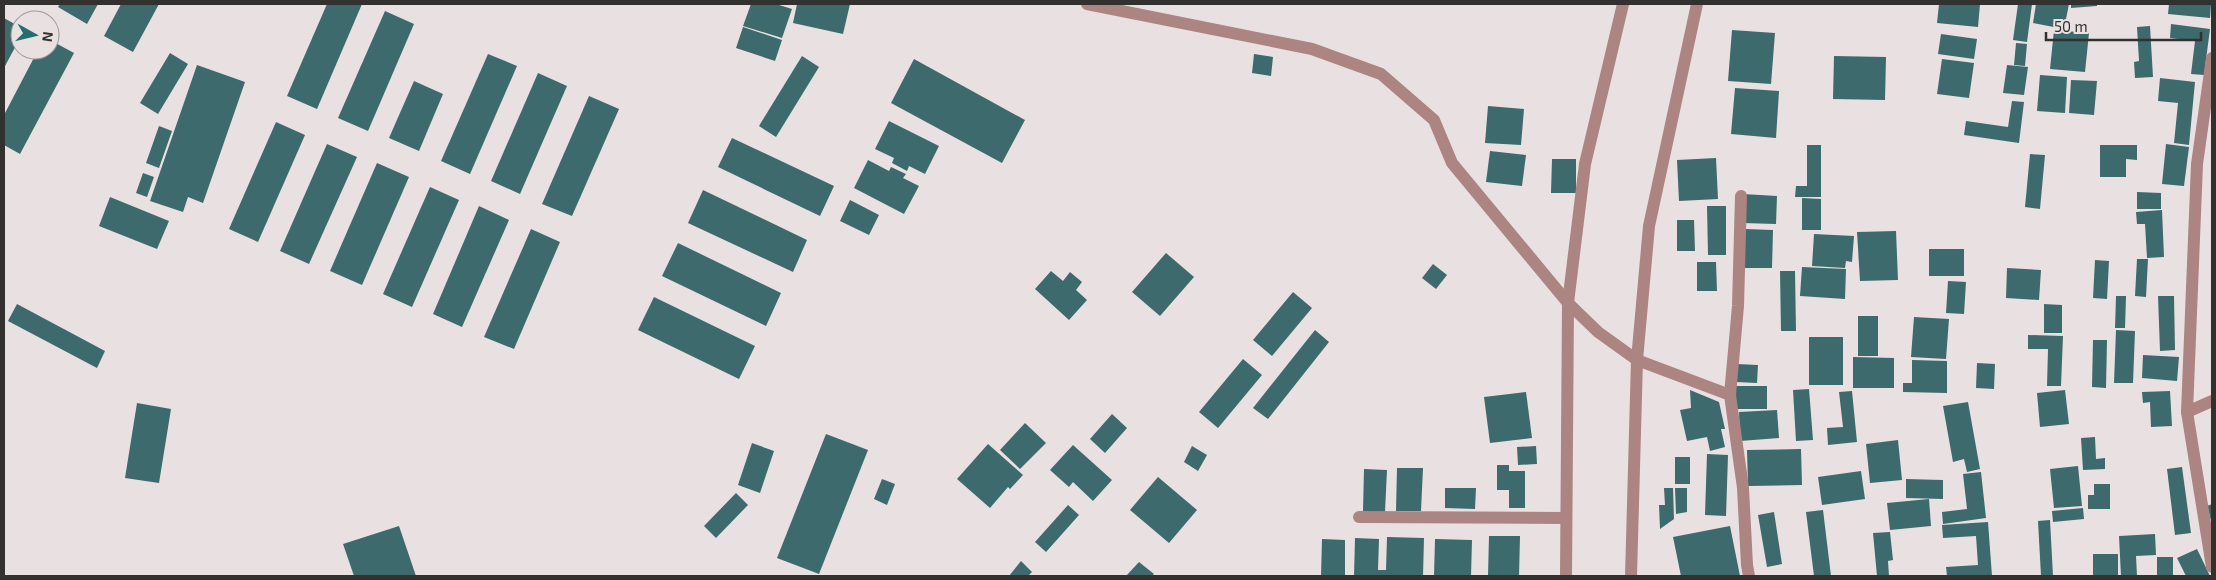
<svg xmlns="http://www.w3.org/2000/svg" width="2216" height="580" font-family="'Exo 2',sans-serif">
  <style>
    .building { fill: #3d6a6c }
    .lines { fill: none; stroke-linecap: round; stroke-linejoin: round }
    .minor { stroke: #ac8481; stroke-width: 12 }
  </style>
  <rect width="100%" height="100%" fill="#e9e1e1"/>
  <!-- building -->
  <g class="building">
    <polygon points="60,4 98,4 87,24 58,7"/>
    <polygon points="121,4 159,4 133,52 104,36"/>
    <polygon points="327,4 362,4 317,109 287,96"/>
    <polygon points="751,4 776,4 792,9 782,38 743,26"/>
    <polygon points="797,4 850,4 843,34 793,23"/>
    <polygon points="1939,4 1980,4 1978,27 1937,23"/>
    <polygon points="2018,4 2032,4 2027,42 2013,40"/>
    <polygon points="2036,4 2069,4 2064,29 2033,23"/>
    <polygon points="2071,4 2097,4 2097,6 2071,8"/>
    <polygon points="2169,4 2211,4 2210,18 2168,14"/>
    <polygon points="385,11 414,24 368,131 338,118"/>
    <polygon points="4,18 20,27 20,38 4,68"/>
    <polygon points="2171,24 2210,29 2204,75 2191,74 2195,41 2170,38"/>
    <polygon points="2150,26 2153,77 2135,78 2134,62 2139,61 2137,27"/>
    <polygon points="743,27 782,40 775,61 736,48"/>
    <polygon points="1732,30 1775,33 1771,84 1728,81"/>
    <polygon points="2054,30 2089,33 2085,72 2050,69"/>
    <polygon points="1941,34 1977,39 1974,59 1938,54"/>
    <polygon points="50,40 74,53 20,154 4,145 4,115 38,50 50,50"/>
    <polygon points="2016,43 2027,44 2025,66 2014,65"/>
    <polygon points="170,53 188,64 158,114 140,103"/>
    <polygon points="488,54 517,66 470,174 441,161"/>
    <polygon points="1254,54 1273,57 1271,76 1252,73"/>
    <polygon points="802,56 819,67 776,137 759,126"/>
    <polygon points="1834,56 1886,57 1885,100 1833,99"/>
    <polygon points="914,59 1025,120 1002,163 891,103"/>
    <polygon points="1942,59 1974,63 1969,98 1937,94"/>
    <polygon points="197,65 245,82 203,203 188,197 183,212 150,201"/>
    <polygon points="2007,65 2028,67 2024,95 2003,93"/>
    <polygon points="538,73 567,86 520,194 491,181"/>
    <polygon points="2040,75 2067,77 2065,113 2037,111"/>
    <polygon points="2160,78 2195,82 2189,145 2174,143 2178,103 2158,101"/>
    <polygon points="2071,80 2097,81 2094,115 2069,113"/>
    <polygon points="414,81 443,94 419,151 389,138"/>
    <polygon points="1735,88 1779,91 1776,138 1731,134"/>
    <polygon points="589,96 619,109 572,216 542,204"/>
    <polygon points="2012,101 2024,102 2019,143 1964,135 1966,121 2008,127"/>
    <polygon points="1488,106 1524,109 1521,145 1485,143"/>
    <polygon points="889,121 939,146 925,174 909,166 907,171 892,163 894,158 875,149"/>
    <polygon points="276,122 305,135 258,242 229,229"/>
    <polygon points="159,126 172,131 159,168 146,163"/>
    <polygon points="732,138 834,186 820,216 718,167"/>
    <polygon points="327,144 357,157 309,264 280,251"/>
    <polygon points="2166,144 2189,147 2184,186 2162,184"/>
    <polygon points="1807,145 1821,145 1821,197 1795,197 1796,186 1807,186"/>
    <polygon points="2100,145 2137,145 2137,160 2126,159 2126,177 2100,177"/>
    <polygon points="1490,151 1526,155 1522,186 1486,182"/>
    <polygon points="2030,154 2045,155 2040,209 2025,207"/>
    <polygon points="1716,158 1718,199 1679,201 1677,160"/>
    <polygon points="1552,159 1576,159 1576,193 1551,193"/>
    <polygon points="868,160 889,171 891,167 906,174 903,178 919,186 904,214 854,188"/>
    <polygon points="377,163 409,177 362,285 330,271"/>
    <polygon points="143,173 154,177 147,197 136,193"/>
    <polygon points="430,187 459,200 412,307 383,294"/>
    <polygon points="703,190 807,240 793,272 688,223"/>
    <polygon points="2137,192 2161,193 2161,209 2137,209"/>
    <polygon points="1743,194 1777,196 1776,224 1742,223"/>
    <polygon points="110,197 169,221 157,249 99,226"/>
    <polygon points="1802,198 1821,199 1821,230 1802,230"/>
    <polygon points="850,200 879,215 869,235 840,221"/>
    <polygon points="479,206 509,220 462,327 433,314"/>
    <polygon points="1707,206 1726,206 1726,255 1708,255"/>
    <polygon points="2162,210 2164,257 2147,258 2145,224 2137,224 2136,212"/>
    <polygon points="1677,220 1694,220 1695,251 1677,251"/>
    <polygon points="531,229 560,242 514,349 484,337"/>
    <polygon points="1745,229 1773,230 1772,268 1744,268"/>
    <polygon points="1896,231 1898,280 1860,281 1857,232"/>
    <polygon points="1814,234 1854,236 1852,262 1846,261 1845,268 1812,266"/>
    <polygon points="678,243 781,293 766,326 662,276"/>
    <rect x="1929" y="249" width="35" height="27"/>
    <polygon points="1166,253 1194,277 1160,316 1132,292"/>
    <polygon points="2137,259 2148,259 2146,297 2135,296"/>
    <polygon points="2095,260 2109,261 2107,299 2093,298"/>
    <polygon points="1697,262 1716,262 1717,291 1697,291"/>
    <polygon points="1433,264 1447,275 1436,289 1422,278"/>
    <polygon points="1802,267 1846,269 1845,299 1800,296"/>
    <polygon points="2007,268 2041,270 2039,300 2006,298"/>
    <polygon points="1051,271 1063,281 1070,272 1082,282 1076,290 1087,300 1069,320 1035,289"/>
    <polygon points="1780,271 1795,271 1796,331 1781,331"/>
    <polygon points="1948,281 1966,282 1964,314 1946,313"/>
    <polygon points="1293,292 1312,308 1272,356 1253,340"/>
    <polygon points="2116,296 2126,296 2125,328 2115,328"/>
    <polygon points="2158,296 2174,296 2175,350 2160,351"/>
    <polygon points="654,297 755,346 739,379 638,330"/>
    <polygon points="17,304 105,351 97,368 8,321"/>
    <polygon points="2044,304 2062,305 2062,333 2044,333"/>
    <rect x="1858" y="316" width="20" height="40"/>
    <polygon points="1914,317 1949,319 1946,359 1911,357"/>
    <polygon points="1315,330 1329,342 1268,419 1253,408"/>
    <polygon points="2116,330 2135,331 2133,383 2114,383"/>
    <polygon points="2028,335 2063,336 2061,386 2047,386 2048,349 2028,349"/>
    <rect x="1809" y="337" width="34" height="48"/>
    <polygon points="2093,340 2107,340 2106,388 2092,387"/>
    <polygon points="2143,355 2179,357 2177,381 2142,378"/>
    <polygon points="1853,357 1894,358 1894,388 1853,388"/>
    <polygon points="1243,359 1262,375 1218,428 1199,412"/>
    <polygon points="1912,360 1947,361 1947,393 1903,392 1903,383 1912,383"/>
    <polygon points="1977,363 1995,364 1994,389 1976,388"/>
    <polygon points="1737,364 1758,365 1757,383 1736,382"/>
    <rect x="1734" y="386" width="33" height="23"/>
    <polygon points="1809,389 1813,440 1796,441 1793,390"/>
    <polygon points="1690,390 1719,402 1725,429 1721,429 1725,447 1710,451 1707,437 1687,441 1680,410 1691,408"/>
    <polygon points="2065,390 2069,424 2040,427 2037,393"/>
    <polygon points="1852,391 1857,442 1828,445 1827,428 1843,427 1839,392"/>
    <polygon points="2170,391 2172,426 2151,427 2150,402 2143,403 2142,392"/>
    <polygon points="1526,392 1532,438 1490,443 1484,397"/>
    <polygon points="1968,402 1980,469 1967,472 1964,459 1953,462 1943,406"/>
    <polygon points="137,403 171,409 159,483 125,478"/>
    <polygon points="1777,410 1779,438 1740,441 1739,412"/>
    <polygon points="1112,414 1127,428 1105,453 1090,439"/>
    <polygon points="1025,423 1046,443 1020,469 1000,450"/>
    <polygon points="826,434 868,450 819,574 777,558"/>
    <polygon points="2095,437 2096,459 2105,458 2105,469 2083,470 2081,438"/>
    <polygon points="1898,440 1902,480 1870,483 1866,444"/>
    <polygon points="752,443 774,451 760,493 738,485"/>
    <polygon points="988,444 1023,475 1010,489 1008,487 990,508 957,479"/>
    <polygon points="1073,445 1112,480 1093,501 1073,482 1069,487 1050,470"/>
    <polygon points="1192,446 1207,455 1198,471 1184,462"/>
    <polygon points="1536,446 1537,464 1518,465 1517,447"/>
    <polygon points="1801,449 1802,485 1748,486 1747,450"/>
    <polygon points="1707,454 1728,455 1726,516 1705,515"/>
    <rect x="1675" y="457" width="15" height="27"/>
    <polygon points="1497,465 1509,465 1509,471 1525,471 1525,508 1509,508 1509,490 1497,490"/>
    <polygon points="2078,466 2082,506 2054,508 2050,469"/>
    <polygon points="2182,467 2191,533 2175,535 2167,469"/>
    <polygon points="1397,468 1423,468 1421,511 1396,511"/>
    <polygon points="1364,469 1387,470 1385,512 1363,512"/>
    <polygon points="1861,471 1865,499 1822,505 1818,477"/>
    <polygon points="1981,472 1986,518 1943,524 1942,512 1967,509 1963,474"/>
    <polygon points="1158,477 1197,510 1169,543 1130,510"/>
    <polygon points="882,479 895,484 887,505 874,499"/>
    <polygon points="1906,479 1943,480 1943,499 1906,498"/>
    <polygon points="2094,484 2110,484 2110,509 2088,509 2088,495 2094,495"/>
    <polygon points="1445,488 1476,488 1475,509 1445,508"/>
    <polygon points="1664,488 1673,488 1674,519 1660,529 1659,505 1665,505"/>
    <polygon points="1675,488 1687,488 1687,512 1676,514"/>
    <polygon points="736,493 748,505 716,538 704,526"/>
    <polygon points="1929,499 1931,526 1890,530 1887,503"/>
    <polygon points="2212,504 2212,524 2207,506"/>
    <polygon points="1068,505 1079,515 1046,552 1035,542"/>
    <polygon points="2083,508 2084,519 2053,522 2052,511"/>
    <polygon points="1823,510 1831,576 1814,576 1806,512"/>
    <polygon points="1774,512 1782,564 1767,567 1758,515"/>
    <polygon points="2050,520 2053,576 2041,576 2038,521"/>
    <polygon points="1988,522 1992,576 1947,576 1946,567 1978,565 1976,536 1943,538 1942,525"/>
    <polygon points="399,526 416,576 354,576 343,544"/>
    <polygon points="1730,526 1740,576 1681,576 1673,537"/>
    <polygon points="1890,532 1893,560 1888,561 1889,576 1877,576 1873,533"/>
    <polygon points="2155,534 2156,555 2136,556 2137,576 2121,576 2119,536"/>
    <polygon points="1489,536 1520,536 1519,576 1488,576"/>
    <polygon points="1387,537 1424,538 1423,576 1354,576 1355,538 1379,539 1378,570 1386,570"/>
    <polygon points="1322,539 1345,540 1345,576 1321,576"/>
    <polygon points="1435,539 1472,540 1471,576 1434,576"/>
    <polygon points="2197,549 2210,576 2186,576 2177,558"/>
    <rect x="2093" y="554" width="25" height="22"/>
    <rect x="2157" y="557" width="16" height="19"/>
    <polygon points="1021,561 1032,572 1028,576 1009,576"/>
    <polygon points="1139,562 1154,574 1152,576 1126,576"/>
  </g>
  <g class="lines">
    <!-- minor -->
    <g class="minor">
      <polyline points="1087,4 1312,49 1381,74 1434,120 1452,163 1568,303 1598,332 1637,360 1730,395 1743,488 1747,565 1749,576"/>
      <polyline points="2212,58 2197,164 2187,412 2212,567"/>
      <polyline points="1730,395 1738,306 1741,196"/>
      <polyline points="2187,412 2212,401"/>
      <polyline points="1359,517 1566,518"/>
      <polyline points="1566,576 1568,303 1585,164 1623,4"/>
      <polyline points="1631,576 1637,360 1649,226 1697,4"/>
    </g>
  </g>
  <!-- border -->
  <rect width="2216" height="580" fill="none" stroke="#333030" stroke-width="10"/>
  <!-- north arrow -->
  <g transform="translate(35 35) rotate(98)"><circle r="24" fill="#e9e1e1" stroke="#a09a9a"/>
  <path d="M0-4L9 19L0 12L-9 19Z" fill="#236e71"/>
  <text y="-8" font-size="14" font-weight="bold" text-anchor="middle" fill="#333030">N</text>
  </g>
  <!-- scale -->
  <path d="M2046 32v8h155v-8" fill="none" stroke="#333030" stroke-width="2.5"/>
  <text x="2054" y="32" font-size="15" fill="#333030" stroke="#e9e1e1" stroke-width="4" paint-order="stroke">50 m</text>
</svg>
